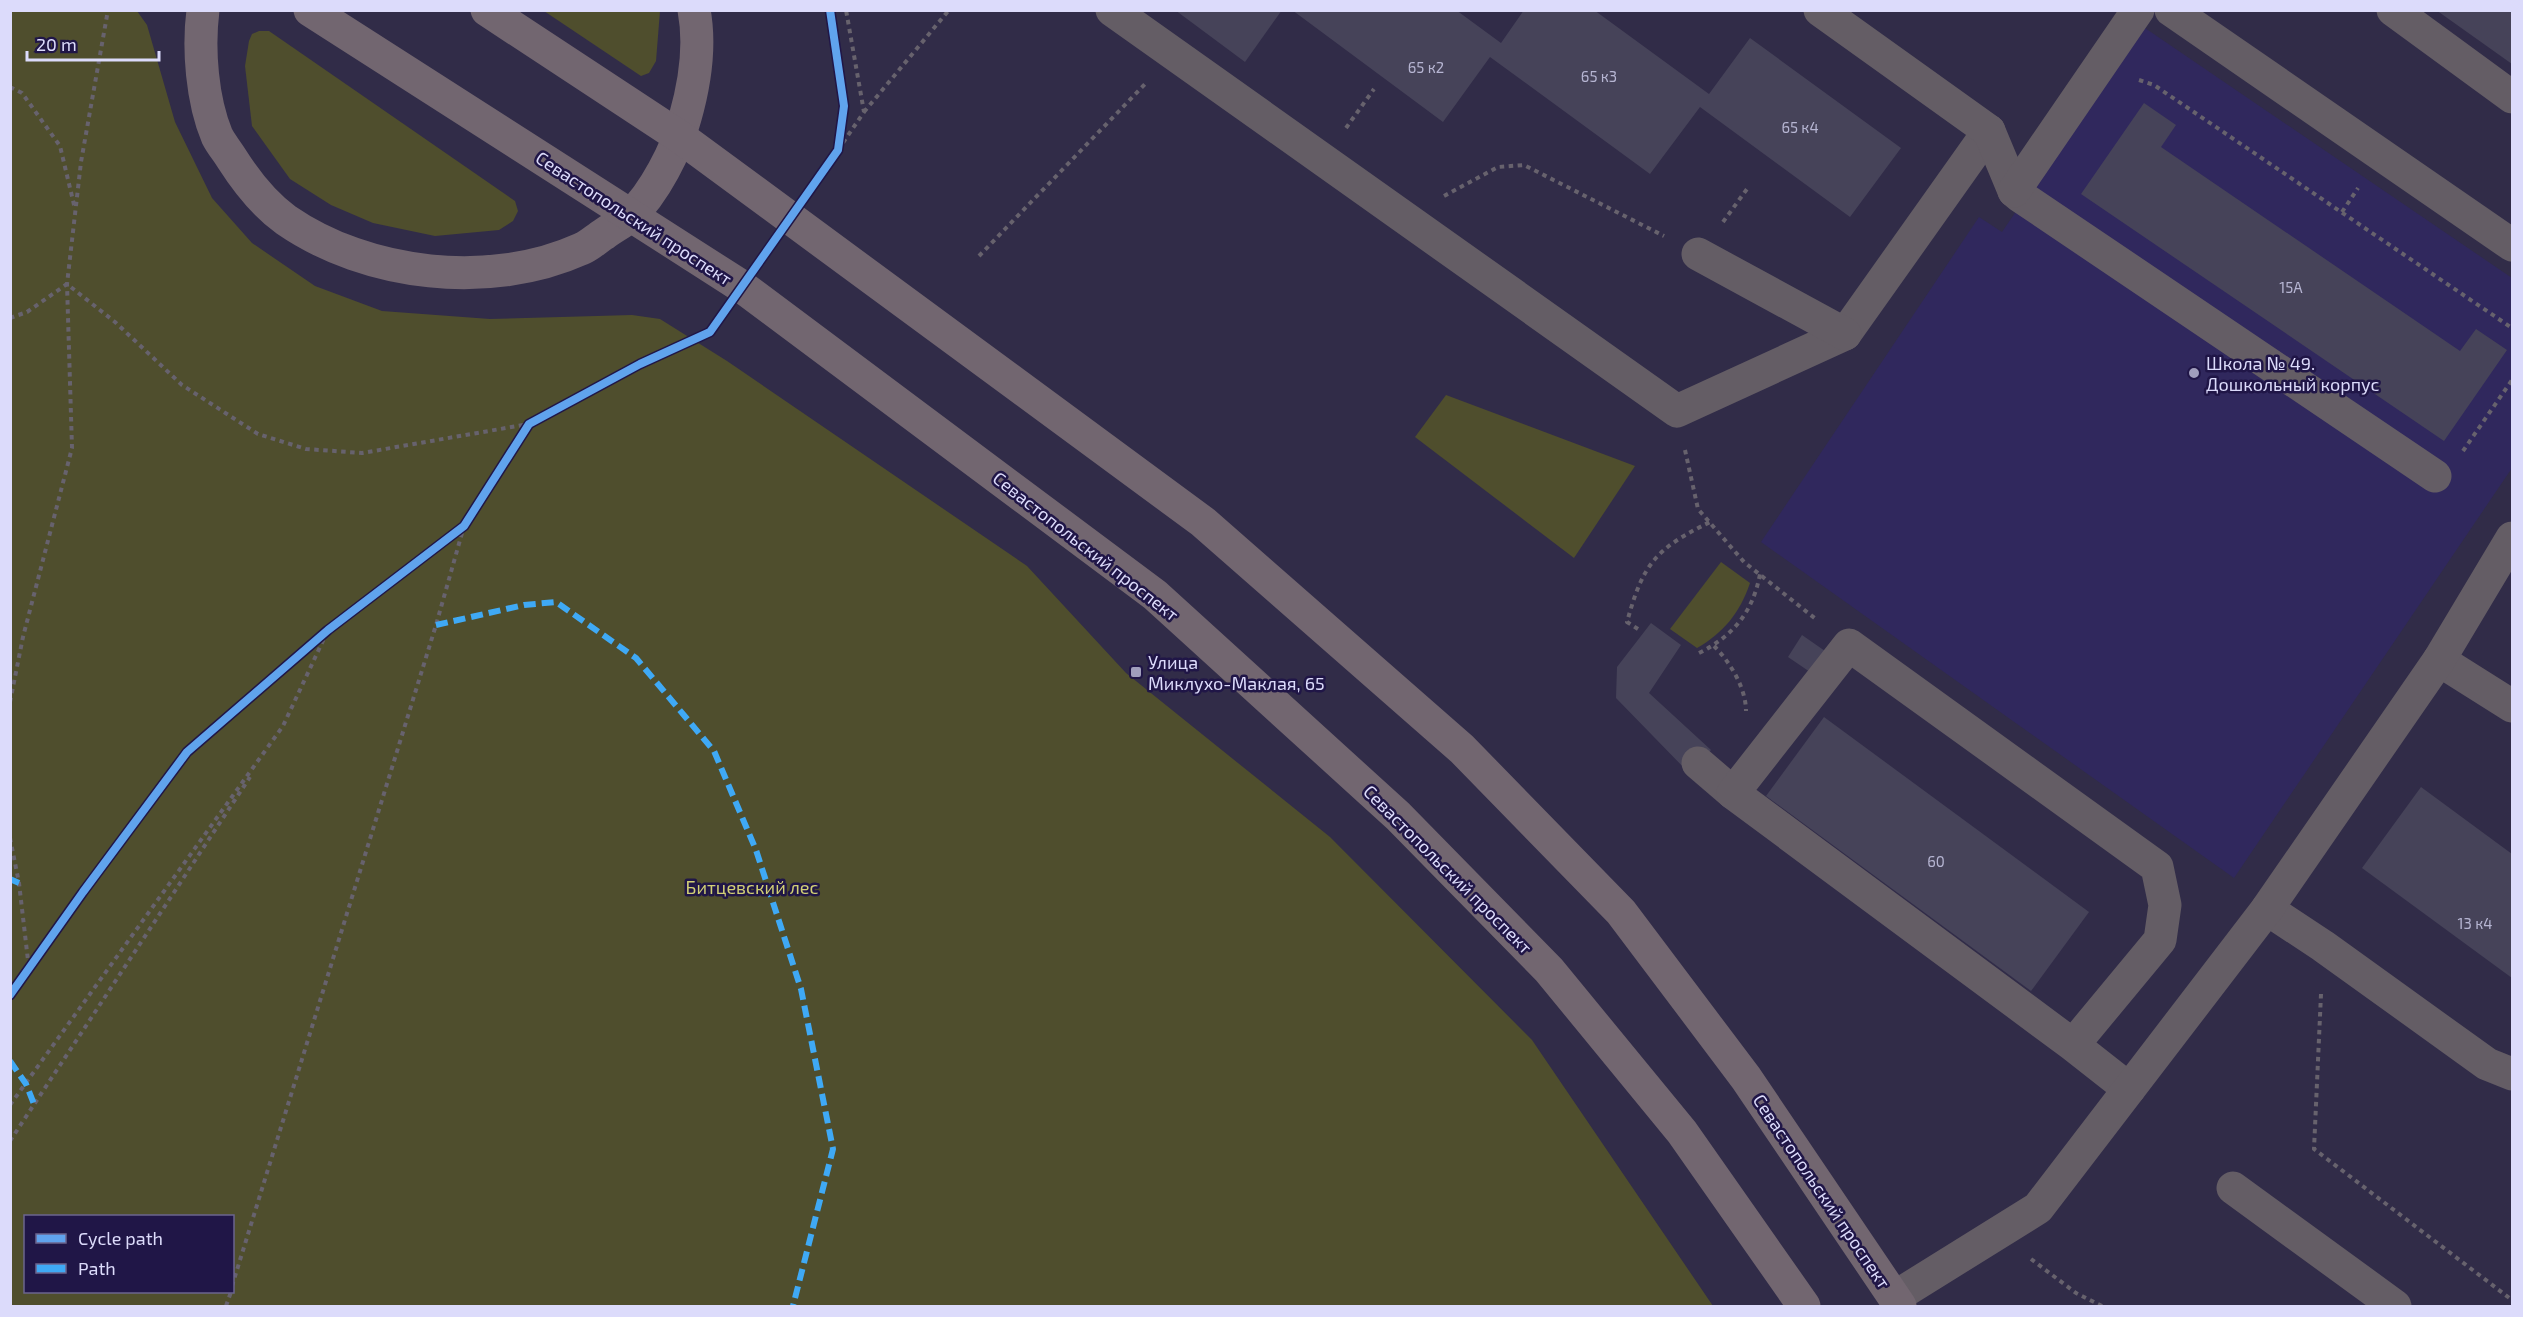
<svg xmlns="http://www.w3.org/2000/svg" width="2523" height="1317" font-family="'Exo 2',sans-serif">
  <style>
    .built { fill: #30285d }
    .green { fill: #4f4e2d; fill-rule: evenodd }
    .building { fill: #464359 }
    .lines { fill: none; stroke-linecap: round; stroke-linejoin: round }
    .path { stroke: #67626d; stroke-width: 4; stroke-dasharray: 4.5 4.5; stroke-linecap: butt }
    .minor { stroke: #645d65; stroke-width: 33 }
    .major { stroke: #726670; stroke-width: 33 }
    .quiet { stroke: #3fa9f5; stroke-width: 6; stroke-dasharray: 12 6; stroke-linecap: butt }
    .cycleway-casing { stroke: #201647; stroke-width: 11 }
    .cycleway { stroke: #60a3ed; stroke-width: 8 }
    .poi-dot { fill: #a09ebc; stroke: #201647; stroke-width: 2 }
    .labels { text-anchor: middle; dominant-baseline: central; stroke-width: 5; stroke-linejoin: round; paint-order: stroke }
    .number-label { font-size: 15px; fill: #b6b5d2 }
    .street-label { font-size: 18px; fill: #dcdbfb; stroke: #201647 }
    .poi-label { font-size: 18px; fill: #dcdbfb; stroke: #201647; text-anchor: start }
    .park-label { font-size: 18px; fill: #d2d076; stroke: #201647 }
  </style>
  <rect width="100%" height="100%" fill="#312c48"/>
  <!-- built -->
  <polygon class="built" points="2142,26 2512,278 2512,468 2234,878 1761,542 1979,217 2002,232"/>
  <!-- green -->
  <g class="green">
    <path d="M137,11L147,25L175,122L212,198L252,243L315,286L382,311L490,319L632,315L660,319L727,361L1027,566L1126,673L1330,837L1532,1040L1713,1306H11V11ZM26,1216H232V1292H26Z"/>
    <polygon points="544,11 660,11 656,61 649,73 641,76"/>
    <polygon points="259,31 269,31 515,201 518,211 513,221 499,230 435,236 373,223 331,205 290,179 252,126 245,66 249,41 252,34"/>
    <polygon points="1446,395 1635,466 1574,558 1415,437"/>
    <path d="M1721,562L1750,583C1740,613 1723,633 1697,648L1670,629Z"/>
  </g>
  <!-- building -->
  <g class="building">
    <polygon points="1175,10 1282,10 1245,62"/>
    <polygon points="1292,10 1456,10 1501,43 1524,10 1594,10 1709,94 1750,38 1901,148 1850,217 1700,107 1650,174 1490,57 1443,122"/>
    <polygon points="2436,10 2512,10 2512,64"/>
    <polygon points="2144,103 2176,125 2161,147 2460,351 2476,329 2507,350 2444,441 2081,194"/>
    <polygon points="1651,623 1681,645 1649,693 1711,750 1689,773 1616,698 1617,667"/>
    <polygon points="1802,635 1825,651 1810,672 1788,657"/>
    <polygon points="1824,717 2089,912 2031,991 1766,796"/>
    <polygon points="2421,787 2512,854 2512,978 2362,868"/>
  </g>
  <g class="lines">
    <!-- path -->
    <g class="path">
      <polyline points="2139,80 2154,85 2512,328"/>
      <polyline points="10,87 22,93 60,146 75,209"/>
      <polyline points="864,112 949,10"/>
      <polyline points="1346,128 1374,89"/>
      <polyline points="838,150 864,112 846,10"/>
      <polyline points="1444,196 1498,167 1524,165 1664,236"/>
      <polyline points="2342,212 2358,188"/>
      <polyline points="1723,222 1747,189"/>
      <polyline points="979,256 1147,82"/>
      <polyline points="10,318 27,312 67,284 115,322 182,385 258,434 306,449 362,453 529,424"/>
      <polyline points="1685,450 1698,509 1744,562 1817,620"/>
      <polyline points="2463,451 2512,380"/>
      <path d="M1638,629L1627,622C1643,564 1655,549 1710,522"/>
      <path d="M1714,646C1730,662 1746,688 1746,711"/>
      <path d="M1699,653C1733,636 1753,612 1760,574"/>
      <polyline points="10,702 23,637 72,448 67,284 81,162 108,10"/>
      <polyline points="10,838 19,883 29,969"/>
      <polyline points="2321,994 2314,1149 2512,1300"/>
      <polyline points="10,1105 283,726 328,630"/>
      <polyline points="10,1141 250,777"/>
      <polyline points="2031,1259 2076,1293 2102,1306"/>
      <polyline points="232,1286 436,625 464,526"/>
      <polyline points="226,1306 231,1292"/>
    </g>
    <!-- minor -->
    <g class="minor">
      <polyline points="1112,10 1677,411 1845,334 1989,131"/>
      <polyline points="1820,10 1989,131 2014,191 2020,196 2435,476"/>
      <polyline points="2171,10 2512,245"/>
      <polyline points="2393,10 2512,97"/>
      <polyline points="2014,191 2138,10"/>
      <polyline points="1698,254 1845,334"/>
      <polyline points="2439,660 2512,706"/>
      <polyline points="1698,763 1733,793"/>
      <polyline points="2267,909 2323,946 2487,1064 2512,1074"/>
      <polyline points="2073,1045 1733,793 1849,645 2157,867 2165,905 2160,940 2073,1045 2129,1089"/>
      <polyline points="2233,1188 2395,1306"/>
      <polyline points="1895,1297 2038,1208 2267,909 2439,660 2512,538"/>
    </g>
    <!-- major -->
    <g class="major">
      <path d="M203,10C198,49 202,100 217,136C221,144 227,151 232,159C246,181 264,204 286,220C367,276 490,290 581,249C589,246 596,239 604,234C612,228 622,223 630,216C654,194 677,149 685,118C695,83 701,47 694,10"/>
      <polyline points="310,10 741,286 1155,595 1398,816 1549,970 1682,1132 1804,1306"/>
      <polyline points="487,10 680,137 1203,522 1462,749 1621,912 1746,1078 1900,1306"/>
    </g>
    <!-- quiet -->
    <g class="quiet">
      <polyline points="436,625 524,605 556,602 636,658 714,751 756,850 801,989 833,1149 793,1306"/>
      <polyline points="10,879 19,883"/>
      <polyline points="10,1061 26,1084 34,1104"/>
    </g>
    <!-- cycleway casing -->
    <g class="cycleway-casing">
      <polyline id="cycleway" points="10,995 83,892 187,752 328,630 464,526 529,424 640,364 710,332 838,150 844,106 830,10"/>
    </g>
    <!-- cycleway -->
    <use href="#cycleway" class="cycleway"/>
  </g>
  <!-- markers -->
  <g class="poi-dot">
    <circle cx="2194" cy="373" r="6"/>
    <rect x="1130" y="666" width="12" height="12" rx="3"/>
  </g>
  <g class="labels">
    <!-- number labels -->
    <g class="number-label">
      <text x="1426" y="67">65 к2</text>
      <text x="1599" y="76">65 к3</text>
      <text x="1800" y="127">65 к4</text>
      <text x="2291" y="287">15А</text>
      <text x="1936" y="861">60</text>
      <text x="2475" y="923">13 к4</text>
    </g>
    <!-- street labels -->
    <g class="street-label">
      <text transform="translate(634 218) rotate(33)">Севастопольский проспект</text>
      <text transform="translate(1086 546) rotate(38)">Севастопольский проспект</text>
      <text transform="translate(1448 869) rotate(45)">Севастопольский проспект</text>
      <text transform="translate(1822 1191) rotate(56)">Севастопольский проспект</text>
    </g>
    <!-- poi labels -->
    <g class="poi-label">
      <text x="2206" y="363">Школа № 49.<tspan x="2206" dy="21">Дошкольный корпус</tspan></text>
      <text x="1148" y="662">Улица<tspan x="1148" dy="21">Миклухо-Маклая, 65</tspan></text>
    </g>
    <!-- park labels -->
    <g class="park-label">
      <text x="752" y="887">Битцевский лес</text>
    </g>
  </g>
  <!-- border -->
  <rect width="2523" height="1317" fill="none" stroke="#dcdbfb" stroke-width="24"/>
  <!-- legend -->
  <rect x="24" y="1215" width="210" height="78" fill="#201647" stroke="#6b658f" stroke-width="1.5"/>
  <rect x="36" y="1234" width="30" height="9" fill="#60a3ed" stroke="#6b658f" stroke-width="1.5"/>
  <text x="78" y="1245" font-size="18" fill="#dcdbfb">Cycle path</text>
  <rect x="36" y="1264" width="30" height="9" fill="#3fa9f5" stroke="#6b658f" stroke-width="1.5"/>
  <text x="78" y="1275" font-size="18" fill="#dcdbfb">Path</text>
  <!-- scale -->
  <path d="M27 51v9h132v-9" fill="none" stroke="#dcdbfb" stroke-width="3"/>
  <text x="36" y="51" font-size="18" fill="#dcdbfb" stroke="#201647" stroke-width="4.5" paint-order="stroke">20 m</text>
</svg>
